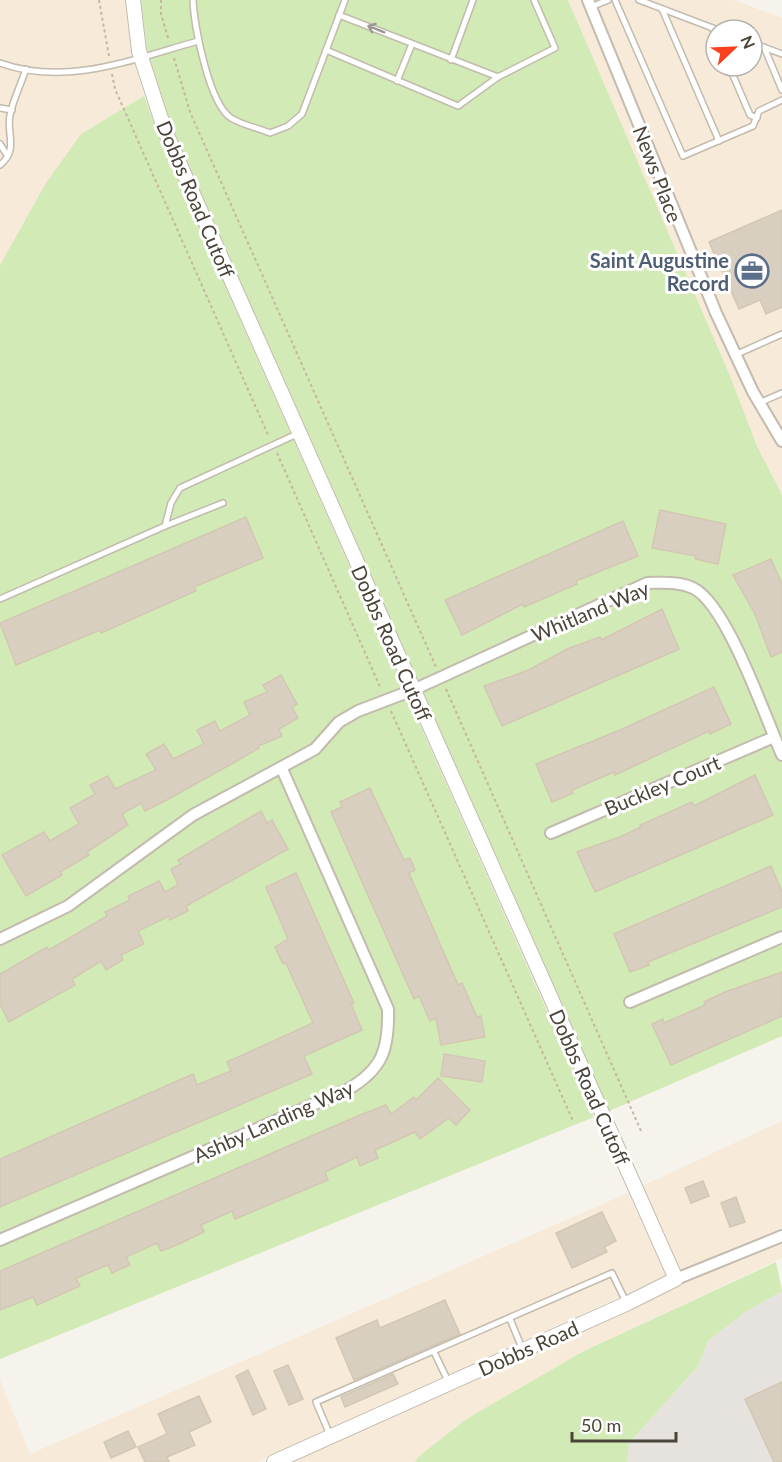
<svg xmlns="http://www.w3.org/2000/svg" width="782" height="1462" font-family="Lato,sans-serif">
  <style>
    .commercial { fill: #f7ead8; fill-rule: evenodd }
    .industrial { fill: #e6e2dd }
    .green { fill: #d2eab5 }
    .building { fill: #d8cfc1; stroke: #d3c7b4; stroke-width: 1.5 }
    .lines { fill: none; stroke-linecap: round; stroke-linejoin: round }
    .service-casing { stroke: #c2bbae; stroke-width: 8 }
    .minor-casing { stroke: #c2bbae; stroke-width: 14 }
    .tertiary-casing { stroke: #c2bbae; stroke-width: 16 }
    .path { stroke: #c4b79f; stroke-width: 2; stroke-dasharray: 3 3; stroke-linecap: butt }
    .service { stroke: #fff; stroke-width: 5 }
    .minor { stroke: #fff; stroke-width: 10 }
    .tertiary { stroke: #fff; stroke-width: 14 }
    .oneway { stroke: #9c9892 }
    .labels { text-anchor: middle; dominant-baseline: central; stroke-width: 6; stroke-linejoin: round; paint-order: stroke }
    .street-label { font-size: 20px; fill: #4b4439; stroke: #fff }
    .service-label { font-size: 20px; font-weight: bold; fill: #4e5e75; stroke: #fff; text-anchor: end }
  </style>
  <rect width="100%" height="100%" fill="#f6f3ec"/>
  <!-- commercial -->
  <g class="commercial">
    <polygon points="0,0 125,0 131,52 144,96 81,134 0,265"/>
    <path d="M568,0H734L782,18V495L757,446L730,376ZM716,30H752V66H716Z"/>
    <polygon points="782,1121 782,1228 681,1270 642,1186"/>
    <polygon points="628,1193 666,1276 257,1462 0,1462 0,1380 30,1454"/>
    <polygon points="782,1243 782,1258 582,1352 465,1420 418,1457 415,1462 291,1462 631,1310 679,1285"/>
  </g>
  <!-- industrial -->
  <polygon class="industrial" points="782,1291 782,1462 627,1462 629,1443 699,1365 708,1341 744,1313"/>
  <!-- green -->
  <g class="green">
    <polygon points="141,0 568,0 730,376 757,446 782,495 782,1036 609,1111 172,128 147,49"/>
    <polygon points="144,96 158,134 594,1117 0,1359 0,265 46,183 81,134"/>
    <polygon points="776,1262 782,1291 744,1313 708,1341 699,1365 629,1443 627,1462 415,1462 418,1457 465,1420 582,1352"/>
  </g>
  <!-- building -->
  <g class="building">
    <polygon points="782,210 782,307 766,314 760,300 739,309 709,242"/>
    <polygon points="660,510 726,524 718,564 695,559 696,556 652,548"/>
    <polygon points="246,517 263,558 194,587 196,591 101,633 100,630 16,665 0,623"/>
    <polygon points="623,521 638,556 576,581 577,584 524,607 523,604 462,635 445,600"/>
    <polygon points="771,559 782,584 782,652 771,657 755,614 733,575"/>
    <polygon points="662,609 679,649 502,726 484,686 529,670 567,649 600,637 601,640"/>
    <polygon points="281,675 297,704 292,707 298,718 279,729 282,736 258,746 259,748 235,762 163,802 145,811 141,803 122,814 128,825 87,852 89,855 60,872 62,875 26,896 2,855 44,832 50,841 79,824 70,808 95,794 90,785 108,776 115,789 156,770 146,754 164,744 173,759 204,744 197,730 215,721 220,731 250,715 244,702 267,692 263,685"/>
    <polygon points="714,687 731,724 710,734 709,731 615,775 614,772 572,790 573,793 552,802 536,764 620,730"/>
    <polygon points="755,775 773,815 595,892 577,852 620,837 641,827 640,825 692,802 694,806"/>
    <polygon points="370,788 404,860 410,858 415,870 409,873 458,985 462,983 477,1017 481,1016 485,1037 441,1045 436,1018 430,1021 419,996 414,999 331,812 342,807 340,802"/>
    <polygon points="261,811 267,823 272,820 288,849 186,906 188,911 170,920 169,916 138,931 144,944 121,955 123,960 106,970 101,961 72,979 75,985 9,1022 0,1004 0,974 47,947 49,950 107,916 105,912 130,900 128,896 159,881 165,892 178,885 171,869 181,864 178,860"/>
    <polygon points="771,866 782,892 782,907 648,962 649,965 630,972 614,934"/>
    <polygon points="296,873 354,1003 351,1004 362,1030 304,1056 312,1074 0,1207 0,1159 193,1074 197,1085 231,1071 227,1062 313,1023 286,963 283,964 275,947 288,939 266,887"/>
    <polygon points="782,972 782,1016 671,1065 652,1024 663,1019 664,1023 705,1005 704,1002 725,992"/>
    <polygon points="444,1054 485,1061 482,1082 441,1076"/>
    <polygon points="438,1078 470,1110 456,1125 449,1118 420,1139 415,1132 375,1150 378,1158 360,1166 357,1157 325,1172 328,1180 235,1219 232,1211 201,1225 204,1232 179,1244 161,1251 157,1243 126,1257 130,1265 112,1273 108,1265 76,1278 80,1286 37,1305 33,1297 0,1310 0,1271 360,1115 386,1105 391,1114 414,1097 416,1100"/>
    <polygon points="703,1181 709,1196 691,1203 685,1188"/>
    <polygon points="736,1197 745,1222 730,1227 721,1203"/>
    <polygon points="602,1212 616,1241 604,1247 607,1252 572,1268 556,1233"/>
    <polygon points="445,1300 460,1334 354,1380 336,1338 377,1320 380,1328"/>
    <polygon points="288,1365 303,1399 289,1405 274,1371"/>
    <polygon points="248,1370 266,1409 253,1415 236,1376"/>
    <polygon points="393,1374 398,1384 345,1407 341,1397"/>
    <polygon points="782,1382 782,1462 774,1462 745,1399"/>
    <polygon points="199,1396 211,1422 189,1432 195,1445 167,1457 169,1462 145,1462 138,1447 167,1434 158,1414"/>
    <polygon points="128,1431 136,1447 111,1458 104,1442"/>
  </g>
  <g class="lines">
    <!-- service casing -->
    <g class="service-casing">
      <g id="service">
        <path d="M193,0C194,25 209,104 231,118C242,125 258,128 270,133L288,126L302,114L345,0"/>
        <polyline points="615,0 683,156 753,126 759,111 782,100"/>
        <polyline points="639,0 718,30"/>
        <polyline points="591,7 608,0"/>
        <polyline points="662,9 719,141"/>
        <polyline points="339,15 498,77 555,48 534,0"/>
        <polyline points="712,28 716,36"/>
        <polyline points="752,43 782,54"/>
        <polyline points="764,47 782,90"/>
        <polyline points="326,50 458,106 498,77"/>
        <polyline points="451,60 473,0"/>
        <path d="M0,63C68,87 133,59 198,41"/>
        <polyline points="729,66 750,115 757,118"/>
        <polyline points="397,81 412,44"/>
        <polyline points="0,108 12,110"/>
        <polyline points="0,144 7,155"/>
        <path d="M0,165C19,150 6,133 10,115C13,100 21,84 26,69"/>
        <polyline points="735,355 782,334"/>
        <polyline points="759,403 782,393"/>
        <polyline points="165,526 223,503"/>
        <polyline points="0,599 165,526 171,503 180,488 297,434"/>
        <polyline points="510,1319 522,1348"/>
        <polyline points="434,1352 449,1383"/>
        <polyline points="330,1435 316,1402 612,1273 627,1304"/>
      </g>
    </g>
    <!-- minor casing -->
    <g class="minor-casing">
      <g id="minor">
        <polyline points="588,0 716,313 753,392 782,441"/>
        <polyline points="551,833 774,737"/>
        <path d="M0,939L68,906L193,815L315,749L339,722L358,711L413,690L647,583C663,583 678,581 693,588C727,604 765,717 782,755"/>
        <polyline points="630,1002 782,937"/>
        <path d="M0,1240L347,1090C383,1069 389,1049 388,1009L282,769"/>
        <polyline points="676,1279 782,1236"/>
      </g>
    </g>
    <!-- tertiary casing -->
    <g class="tertiary-casing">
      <polyline id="tertiary" points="133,0 139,51 165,131 676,1279 628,1303 274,1462"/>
    </g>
    <!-- path -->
    <g class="path">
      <polyline points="99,0 109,56"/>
      <polyline points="161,0 161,14 169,41"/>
      <polyline points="174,58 190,112 436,667"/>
      <polyline points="112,74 115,89 269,437"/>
      <polyline points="277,453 381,689"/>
      <polyline points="446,689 641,1131"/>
      <polyline points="391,711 573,1121"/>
    </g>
    <!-- service -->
    <use href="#service" class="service"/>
    <!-- minor -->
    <use href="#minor" class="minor"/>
    <!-- tertiary -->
    <use href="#tertiary" class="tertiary"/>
  </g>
  <!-- one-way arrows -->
  <defs><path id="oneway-shaft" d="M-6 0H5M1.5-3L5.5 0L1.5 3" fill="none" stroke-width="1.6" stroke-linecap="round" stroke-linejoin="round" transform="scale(1.5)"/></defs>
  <use class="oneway" href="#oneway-shaft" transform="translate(376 29) rotate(-158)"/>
  <!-- icons -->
  <defs>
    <g id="office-ring" transform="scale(1.725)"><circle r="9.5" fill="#fff" stroke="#5c6f8a" stroke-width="1.5"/><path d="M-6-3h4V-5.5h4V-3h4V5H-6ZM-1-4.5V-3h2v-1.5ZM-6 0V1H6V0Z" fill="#5c6f8a"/></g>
  </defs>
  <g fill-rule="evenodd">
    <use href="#office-ring" x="752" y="271"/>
  </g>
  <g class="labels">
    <!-- street labels -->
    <g class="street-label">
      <text transform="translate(658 174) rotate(69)">News Place</text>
      <text transform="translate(196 199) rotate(67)">Dobbs Road Cutoff</text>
      <text transform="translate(590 611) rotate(-23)">Whitland Way</text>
      <text transform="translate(392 643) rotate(66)">Dobbs Road Cutoff</text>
      <text transform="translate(662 785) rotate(-23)">Buckley Court</text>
      <text transform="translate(590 1087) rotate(66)">Dobbs Road Cutoff</text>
      <text transform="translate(273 1121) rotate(-24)">Ashby Landing Way</text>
      <text transform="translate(528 1348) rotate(-24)">Dobbs Road</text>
    </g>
    <!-- service labels -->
    <g class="service-label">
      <text x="729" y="260">Saint Augustine<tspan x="729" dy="23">Record</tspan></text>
    </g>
  </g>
  <!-- north arrow -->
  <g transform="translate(734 48) rotate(67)"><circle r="28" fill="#ffffff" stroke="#b7b4b0" stroke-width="1.5"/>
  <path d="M0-4.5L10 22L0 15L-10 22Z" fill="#fc3f1d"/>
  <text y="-9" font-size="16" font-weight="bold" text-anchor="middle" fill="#4b4439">N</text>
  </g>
  <!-- scale -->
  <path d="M572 1432v9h104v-9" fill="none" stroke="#4b4439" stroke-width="3"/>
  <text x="581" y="1432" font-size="18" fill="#4b4439" stroke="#ffffff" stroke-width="4.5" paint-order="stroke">50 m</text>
</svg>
